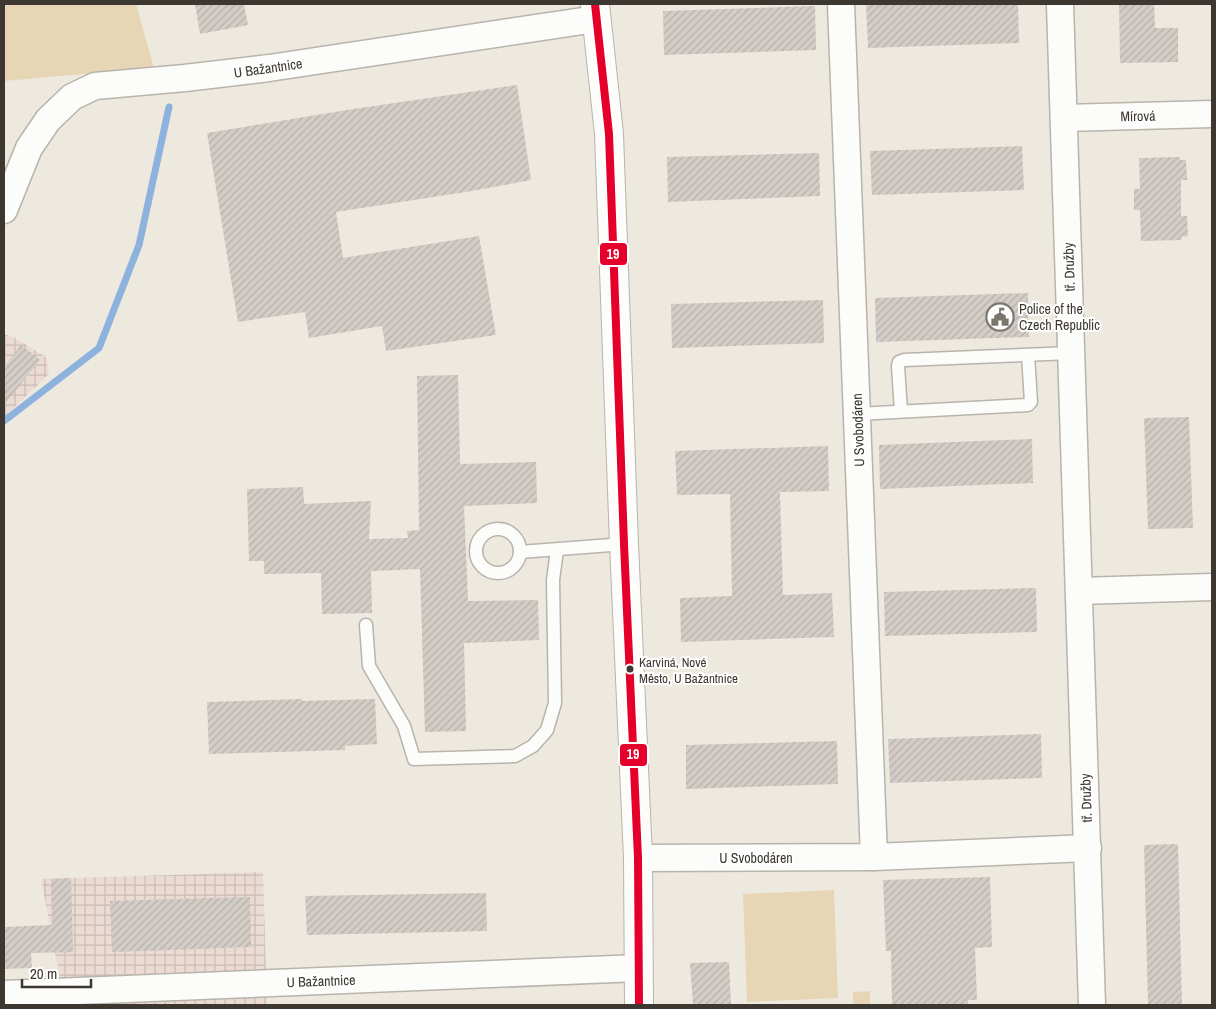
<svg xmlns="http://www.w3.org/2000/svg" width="1216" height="1009" font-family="'Archivo Narrow',sans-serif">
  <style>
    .industrial { fill: url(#industrial-grid) }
    .pitch { fill: #e6d6b5 }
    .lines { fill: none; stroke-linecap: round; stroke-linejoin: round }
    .stream { stroke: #8db2dd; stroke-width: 7 }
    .building { fill: url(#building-hatch) }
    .service-casing { stroke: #b8b4ac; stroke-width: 15 }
    .minor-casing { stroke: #b8b4ac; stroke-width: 29 }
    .tertiary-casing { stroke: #b8b4ac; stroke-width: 30 }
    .service { stroke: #fcfcfa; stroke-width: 12 }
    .minor { stroke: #fcfcfa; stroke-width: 26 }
    .tertiary { stroke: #fcfcfa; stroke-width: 28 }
    .bus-1-casing { stroke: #fff; stroke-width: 11 }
    .bus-1 { stroke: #e4002b; stroke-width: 8 }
    .bus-dot { fill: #3c3831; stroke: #fff; stroke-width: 2 }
    .labels { text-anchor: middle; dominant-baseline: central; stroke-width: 4; stroke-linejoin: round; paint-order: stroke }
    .bus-label { font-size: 13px; fill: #3c3831; stroke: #fff; text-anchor: start }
    .street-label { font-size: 14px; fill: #3c3831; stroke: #fff }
    .poi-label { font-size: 14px; fill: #3c3831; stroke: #fff; text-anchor: start }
    .line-badge { stroke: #fff; stroke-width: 2 }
    .badge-label { font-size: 14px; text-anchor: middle; font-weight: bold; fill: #fff }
  </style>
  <defs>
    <pattern id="industrial-grid" width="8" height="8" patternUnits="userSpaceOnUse" patternTransform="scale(1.25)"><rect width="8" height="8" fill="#ebdbd3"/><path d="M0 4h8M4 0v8" fill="none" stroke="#cabdb6"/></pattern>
    <pattern id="building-hatch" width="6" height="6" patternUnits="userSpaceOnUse" patternTransform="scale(1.25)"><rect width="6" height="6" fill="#d3ccc7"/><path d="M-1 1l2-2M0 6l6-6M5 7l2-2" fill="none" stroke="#b6b0ab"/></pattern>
  </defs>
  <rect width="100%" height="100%" fill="#eee9df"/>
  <!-- industrial -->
  <g class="industrial">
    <polygon points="4,334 15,338 46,357 49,374 4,417"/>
    <polygon points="263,872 267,1005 65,1005 41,879"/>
  </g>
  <!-- pitch -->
  <g class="pitch">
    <polygon points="4,4 136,4 154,68 4,81"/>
    <polygon points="834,890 838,998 747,1002 743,894"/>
    <polygon points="870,991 870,1005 853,1005 853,992"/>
  </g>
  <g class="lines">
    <!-- stream -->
    <polyline class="stream" points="4,421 99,348 139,245 169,107"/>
  </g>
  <!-- building -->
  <g class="building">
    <polygon points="195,4 244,4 248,25 200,34"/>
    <polygon points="866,4 1018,4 1019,43 868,48"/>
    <polygon points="1119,4 1154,4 1155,28 1178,28 1178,62 1120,63"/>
    <polygon points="815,6 816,50 664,55 663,11"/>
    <polygon points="517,85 531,180 472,191 336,212 343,258 479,236 496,335 386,351 382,326 309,338 305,312 238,322 207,133 347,110"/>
    <polygon points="1022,146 1024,190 872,195 870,151"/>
    <polygon points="819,153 820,196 668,202 667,157"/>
    <polygon points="1180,157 1180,160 1186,160 1187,180 1181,180 1181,216 1187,216 1188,236 1181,237 1182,240 1141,241 1140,210 1134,210 1134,189 1140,189 1139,158"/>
    <polygon points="1028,293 1029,337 876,342 875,298"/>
    <polygon points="823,300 824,343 672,348 671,304"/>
    <polygon points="21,345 40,360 4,405 4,368"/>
    <polygon points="458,375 460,464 536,462 537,503 464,506 468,601 538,600 539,640 464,643 466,731 425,732 420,569 371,571 372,613 322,614 321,573 264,574 264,561 249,561 247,489 303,487 304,504 371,501 369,539 408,538 407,531 419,530 417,376"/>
    <polygon points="1189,417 1193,528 1148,529 1144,418"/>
    <polygon points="1032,439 1033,483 880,489 879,445"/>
    <polygon points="828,446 829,491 780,492 783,595 832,593 834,637 681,642 680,598 732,596 730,494 677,495 675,451"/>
    <polygon points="1036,588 1037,632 885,636 884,592"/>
    <polygon points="302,699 302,701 375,699 377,744 345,746 345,750 209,754 207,702"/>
    <polygon points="1041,734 1042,778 890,783 888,739"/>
    <polygon points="837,741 838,784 686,789 686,745"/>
    <polygon points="1178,844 1182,1005 1148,1005 1144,845"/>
    <polygon points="990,877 992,947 975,948 977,1000 968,1000 968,1005 892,1005 891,951 886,951 883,880"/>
    <polygon points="71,878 73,952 31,953 32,968 4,969 4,927 52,925 51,879"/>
    <polygon points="486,893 487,931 307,935 305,896"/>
    <polygon points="250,897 251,947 112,952 110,901"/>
    <polygon points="729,962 731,1005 693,1005 690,963"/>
  </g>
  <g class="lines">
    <!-- service casing -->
    <g class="service-casing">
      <g id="service">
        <polyline points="901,411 898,366 899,362 904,360 1072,353"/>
        <polyline points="857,414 1028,405 1031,402 1028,355"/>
        <circle cx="498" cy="551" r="22"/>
        <polyline points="520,552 624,544"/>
        <polyline points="366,625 369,666 404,726 414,759 515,756 533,746 547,730 555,703 553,580 557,550"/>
      </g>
    </g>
    <!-- minor casing -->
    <g class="minor-casing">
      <g id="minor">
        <polyline points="841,4 874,857"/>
        <polyline points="1060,4 1092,1005"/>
        <polyline points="1064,118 1212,114"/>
        <polyline points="4,210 29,148 48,120 72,97 95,86 185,78 269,68 596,19"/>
        <polyline points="1080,591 1212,587"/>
        <polyline points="638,858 874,857 1088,848"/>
        <polyline points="4,994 639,968"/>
      </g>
    </g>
    <!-- tertiary casing -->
    <g class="tertiary-casing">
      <polyline id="tertiary" points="595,4 609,134 624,544 638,858 639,1005"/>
    </g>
    <!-- service -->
    <use href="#service" class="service"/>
    <!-- minor -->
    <use href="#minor" class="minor"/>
    <!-- tertiary -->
    <use href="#tertiary" class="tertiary"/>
    <!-- bus-1 casing -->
    <g class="bus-1-casing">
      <polyline id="bus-1" points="595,4 609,134 624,544 638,858 639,1005"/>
    </g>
    <!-- bus-1 -->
    <use href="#bus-1" class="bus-1"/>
  </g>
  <!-- icons -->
  <defs>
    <g id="civic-ring" transform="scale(1.4375)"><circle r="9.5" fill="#fff" stroke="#7a766e" stroke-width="1.5"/><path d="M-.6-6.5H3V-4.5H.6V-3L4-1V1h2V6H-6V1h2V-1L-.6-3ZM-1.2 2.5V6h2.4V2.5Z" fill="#7a766e"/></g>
  </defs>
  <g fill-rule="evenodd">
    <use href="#civic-ring" x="1000" y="317"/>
  </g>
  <!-- markers -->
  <circle class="bus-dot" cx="630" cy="669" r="4.5"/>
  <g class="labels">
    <!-- bus labels -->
    <g class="bus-label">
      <text x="639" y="662">Karviná, Nové<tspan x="639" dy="16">Město, U Bažantnice</tspan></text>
    </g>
    <!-- street labels -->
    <g class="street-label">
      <text transform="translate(268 68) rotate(-8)">U Bažantnice</text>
      <text transform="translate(1138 116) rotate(-1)">Mírová</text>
      <text transform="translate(1069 267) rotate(-92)">tř. Družby</text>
      <text transform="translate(858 430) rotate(-92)">U Svobodáren</text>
      <text transform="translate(1086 798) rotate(-92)">tř. Družby</text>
      <text x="756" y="858">U Svobodáren</text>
      <text transform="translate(321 981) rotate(-2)">U Bažantnice</text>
    </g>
    <!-- poi labels -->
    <g class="poi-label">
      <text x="1019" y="309">Police of the<tspan x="1019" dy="16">Czech Republic</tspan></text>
    </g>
  </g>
  <g class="line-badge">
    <rect x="599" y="242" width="29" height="24" rx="5" fill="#e4002b"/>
    <rect x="619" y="743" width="29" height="24" rx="5" fill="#e4002b"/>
  </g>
  <g class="badge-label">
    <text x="613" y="259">19</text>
    <text x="633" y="759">19</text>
  </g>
  <!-- border -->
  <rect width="1216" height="1009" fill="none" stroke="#3c3831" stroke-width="10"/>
  <!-- scale -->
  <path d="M22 979v8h69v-8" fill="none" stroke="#3c3831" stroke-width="2.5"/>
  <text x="30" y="979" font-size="15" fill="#3c3831" stroke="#ffffff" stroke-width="4" paint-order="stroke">20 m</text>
</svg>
